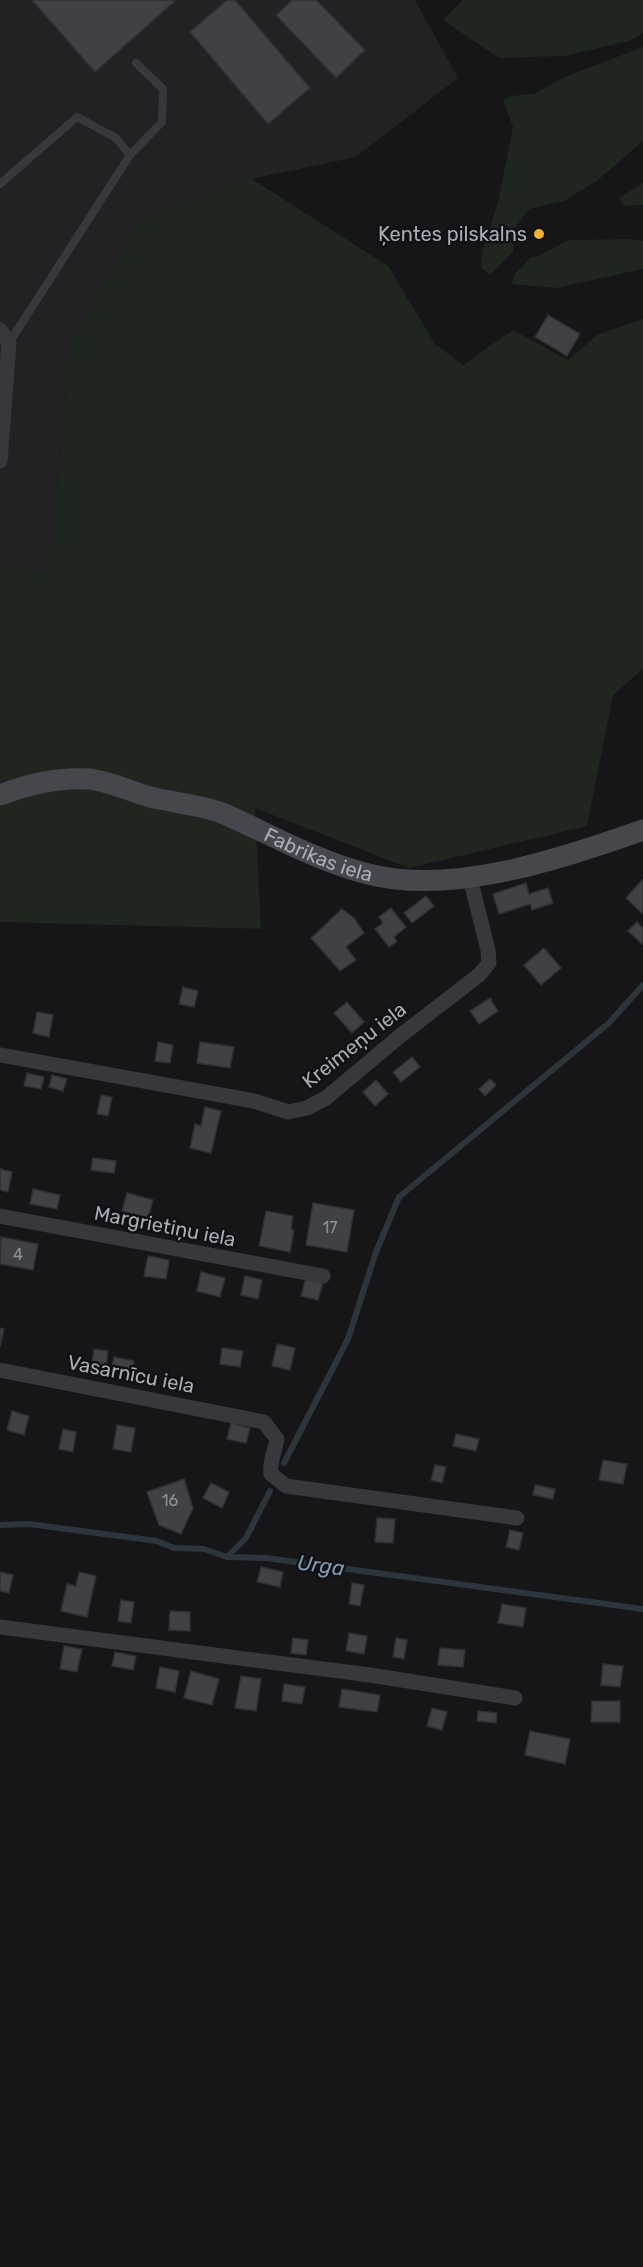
<svg xmlns="http://www.w3.org/2000/svg" width="643" height="2267" font-family="Rubik,sans-serif">
  <style>
    .built { fill: #222225 }
    .green { fill: #1e261f }
    .lines { fill: none; stroke-linecap: round; stroke-linejoin: round }
    .stream { stroke: #2c353c; stroke-width: 6 }
    .building { fill: #404145; stroke: #303034; stroke-width: 1.5 }
    .lane { stroke: #37383d; stroke-width: 8 }
    .street { stroke: #37383d; stroke-width: 15 }
    .secondary { stroke: #45474d; stroke-width: 21 }
    .poi-dot { fill: #f2b134; stroke: #111113; stroke-width: 2 }
    .labels { text-anchor: middle; dominant-baseline: central; stroke-width: 5; stroke-linejoin: round; paint-order: stroke }
    .number-label { font-size: 16px; fill: #8e929b }
    .poi-label { font-size: 20px; fill: #a8adb8; stroke: #111113; text-anchor: end }
    .street-label { font-size: 20px; fill: #a8adb8; stroke: #111113 }
    .water-label { font-size: 21px; font-style: italic; fill: #7f9bb3; stroke: #111113 }
  </style>
  <rect width="100%" height="100%" fill="#161618"/>
  <!-- built -->
  <polygon class="built" points="0,0 415,0 458,78 356,157 252,179 70,345 50,573 0,566"/>
  <!-- green -->
  <g class="green">
    <polygon points="463,0 643,0 643,33 629,41 564,56 499,58 443,20"/>
    <polygon points="643,47 643,141 598,180 564,201 529,209 513,231 513,252 490,275 481,268 482,252 498,202 513,127 503,100 511,96 534,94 565,77"/>
    <polygon points="252,179 388,266 435,344 463,365 513,330 568,360 597,335 643,319 643,669 613,695 587,826 409,868 255,808 261,929 0,922 0,566 50,572 70,345 141,219"/>
    <polygon points="643,183 643,205 624,206 619,198"/>
    <polygon points="628,239 643,241 643,269 556,288 512,284 514,275 531,257 539,256 568,240"/>
  </g>
  <g class="lines">
    <!-- stream -->
    <g class="stream">
      <polyline points="284,1463 348,1339 376,1252 399,1197 609,1023 643,985"/>
      <polyline points="0,1525 29,1524 157,1541 174,1548 204,1549 227,1557 266,1558 643,1609"/>
      <polyline points="227,1557 246,1538 270,1491"/>
    </g>
  </g>
  <!-- building -->
  <g class="building">
    <polygon points="32,0 176,0 95,72"/>
    <polygon points="227,0 235,0 310,88 268,124 190,32"/>
    <polygon points="292,0 316,0 365,50 336,78 276,15"/>
    <polygon points="548,315 580,334 567,356 535,337"/>
    <polygon points="643,879 643,914 626,898"/>
    <polygon points="526,883 529,894 548,888 553,903 532,910 530,904 499,914 493,894"/>
    <polygon points="426,896 434,906 412,923 404,913"/>
    <polygon points="391,908 406,927 394,937 397,941 389,947 375,929 383,923 379,917"/>
    <polygon points="342,909 354,918 364,933 346,947 356,960 340,971 311,938"/>
    <polygon points="637,922 643,928 643,945 628,931"/>
    <polygon points="544,948 561,968 541,985 524,965"/>
    <polygon points="183,987 198,991 194,1007 179,1004"/>
    <polygon points="490,998 498,1011 479,1024 470,1011"/>
    <polygon points="347,1002 364,1022 352,1033 334,1013"/>
    <polygon points="37,1012 53,1015 49,1037 33,1033"/>
    <polygon points="158,1042 173,1045 170,1063 155,1061"/>
    <polygon points="200,1042 234,1047 230,1068 197,1063"/>
    <polygon points="412,1057 420,1067 401,1082 393,1072"/>
    <polygon points="27,1073 44,1077 41,1089 24,1086"/>
    <polygon points="52,1075 67,1079 63,1091 49,1087"/>
    <polygon points="490,1079 496,1085 485,1096 479,1089"/>
    <polygon points="376,1080 388,1094 375,1106 363,1092"/>
    <polygon points="101,1095 112,1097 108,1116 97,1114"/>
    <polygon points="205,1107 221,1111 211,1153 190,1148 195,1124 201,1126"/>
    <polygon points="93,1158 116,1161 114,1173 91,1170"/>
    <polygon points="0,1169 12,1172 8,1192 0,1190"/>
    <polygon points="33,1189 60,1195 57,1209 30,1204"/>
    <polygon points="127,1193 153,1200 148,1218 122,1211"/>
    <polygon points="313,1203 354,1210 347,1252 306,1245"/>
    <polygon points="266,1211 293,1216 291,1229 294,1230 290,1252 259,1246"/>
    <polygon points="1,1237 38,1244 33,1270 0,1264"/>
    <polygon points="148,1256 169,1260 166,1279 144,1276"/>
    <polygon points="201,1272 225,1278 220,1297 197,1291"/>
    <polygon points="245,1276 262,1280 258,1299 241,1295"/>
    <polygon points="306,1278 323,1283 318,1300 301,1296"/>
    <polygon points="0,1328 4,1329 0,1347"/>
    <polygon points="277,1344 295,1348 290,1370 272,1366"/>
    <polygon points="222,1348 243,1351 240,1367 220,1364"/>
    <polygon points="94,1349 108,1351 105,1373 91,1371"/>
    <polygon points="114,1357 134,1361 131,1376 111,1372"/>
    <polygon points="12,1411 29,1416 24,1435 7,1430"/>
    <polygon points="231,1423 250,1428 246,1443 227,1439"/>
    <polygon points="117,1425 135,1428 131,1452 113,1449"/>
    <polygon points="63,1429 76,1432 73,1452 59,1449"/>
    <polygon points="456,1434 479,1439 476,1451 453,1446"/>
    <polygon points="603,1460 627,1464 623,1484 599,1480"/>
    <polygon points="435,1465 446,1467 442,1483 431,1480"/>
    <polygon points="184,1479 193,1508 181,1534 159,1525 147,1492"/>
    <polygon points="211,1483 229,1492 222,1508 203,1498"/>
    <polygon points="535,1485 555,1489 553,1499 533,1495"/>
    <polygon points="377,1518 395,1519 393,1543 375,1542"/>
    <polygon points="510,1530 523,1533 519,1550 506,1547"/>
    <polygon points="261,1567 283,1572 280,1587 257,1582"/>
    <polygon points="0,1572 13,1575 9,1593 0,1591"/>
    <polygon points="79,1572 96,1576 87,1617 61,1611 67,1584 76,1586"/>
    <polygon points="352,1583 364,1585 360,1606 349,1604"/>
    <polygon points="121,1600 134,1602 131,1623 118,1621"/>
    <polygon points="502,1604 526,1608 523,1627 498,1623"/>
    <polygon points="170,1611 190,1612 190,1631 169,1630"/>
    <polygon points="349,1633 367,1636 364,1654 346,1651"/>
    <polygon points="293,1638 308,1640 306,1655 291,1653"/>
    <polygon points="396,1638 407,1640 404,1659 393,1657"/>
    <polygon points="64,1646 82,1649 77,1672 60,1669"/>
    <polygon points="440,1648 465,1650 463,1667 438,1665"/>
    <polygon points="115,1652 136,1656 133,1670 112,1666"/>
    <polygon points="603,1664 623,1666 620,1687 601,1685"/>
    <polygon points="160,1667 179,1671 175,1692 156,1688"/>
    <polygon points="191,1671 219,1679 212,1705 184,1698"/>
    <polygon points="241,1676 261,1679 256,1711 235,1708"/>
    <polygon points="284,1684 305,1687 302,1704 282,1701"/>
    <polygon points="342,1689 380,1695 377,1712 339,1707"/>
    <polygon points="592,1701 620,1701 620,1722 591,1722"/>
    <polygon points="432,1708 447,1712 442,1730 427,1726"/>
    <polygon points="478,1711 497,1713 496,1723 477,1721"/>
    <polygon points="530,1731 570,1739 565,1764 525,1755"/>
  </g>
  <g class="lines">
    <!-- lane -->
    <g class="lane">
      <polyline points="0,184 77,117 116,138 130,155"/>
      <polyline points="9,343 130,155 162,122 163,89 136,63"/>
    </g>
    <!-- street -->
    <g class="street">
      <polyline points="0,330 9,343 0,461"/>
      <polyline points="0,1055 254,1101 288,1112 307,1108 326,1098 400,1036 479,975 489,963 488,950 470,878"/>
      <polyline points="0,1216 323,1276"/>
      <path d="M0,1370L264,1422L277,1439C275,1451 269,1462 271,1474L286,1486L517,1518"/>
      <polyline points="0,1627 370,1675 515,1698"/>
    </g>
    <!-- secondary -->
    <path class="secondary" id="s1" d="M0,795C29,784 57,777 89,779C110,781 133,793 154,798C179,803 206,806 229,816C275,837 320,862 368,874C452,896 564,858 643,830"/>
  </g>
  <!-- markers -->
  <circle class="poi-dot" cx="539" cy="234" r="6"/>
  <g class="labels">
    <!-- number labels -->
    <g class="number-label">
      <text x="330" y="1227">17</text>
      <text x="18" y="1254">4</text>
      <text x="170" y="1500">16</text>
    </g>
    <!-- poi labels -->
    <g class="poi-label">
      <text x="527" y="234">Ķentes pilskalns</text>
    </g>
    <!-- street labels -->
    <g class="street-label">
      <text stroke="none"><textPath href="#s1" startOffset="334">Fabrikas iela</textPath></text>
      <text transform="translate(354 1045) rotate(-38)">Kreimeņu iela</text>
      <text transform="translate(165 1226) rotate(11)">Margrietiņu iela</text>
      <text transform="translate(131 1374) rotate(11)">Vasarnīcu iela</text>
    </g>
    <!-- water labels -->
    <g class="water-label">
      <text transform="translate(321 1565) rotate(8)">Urga</text>
    </g>
  </g>
</svg>
